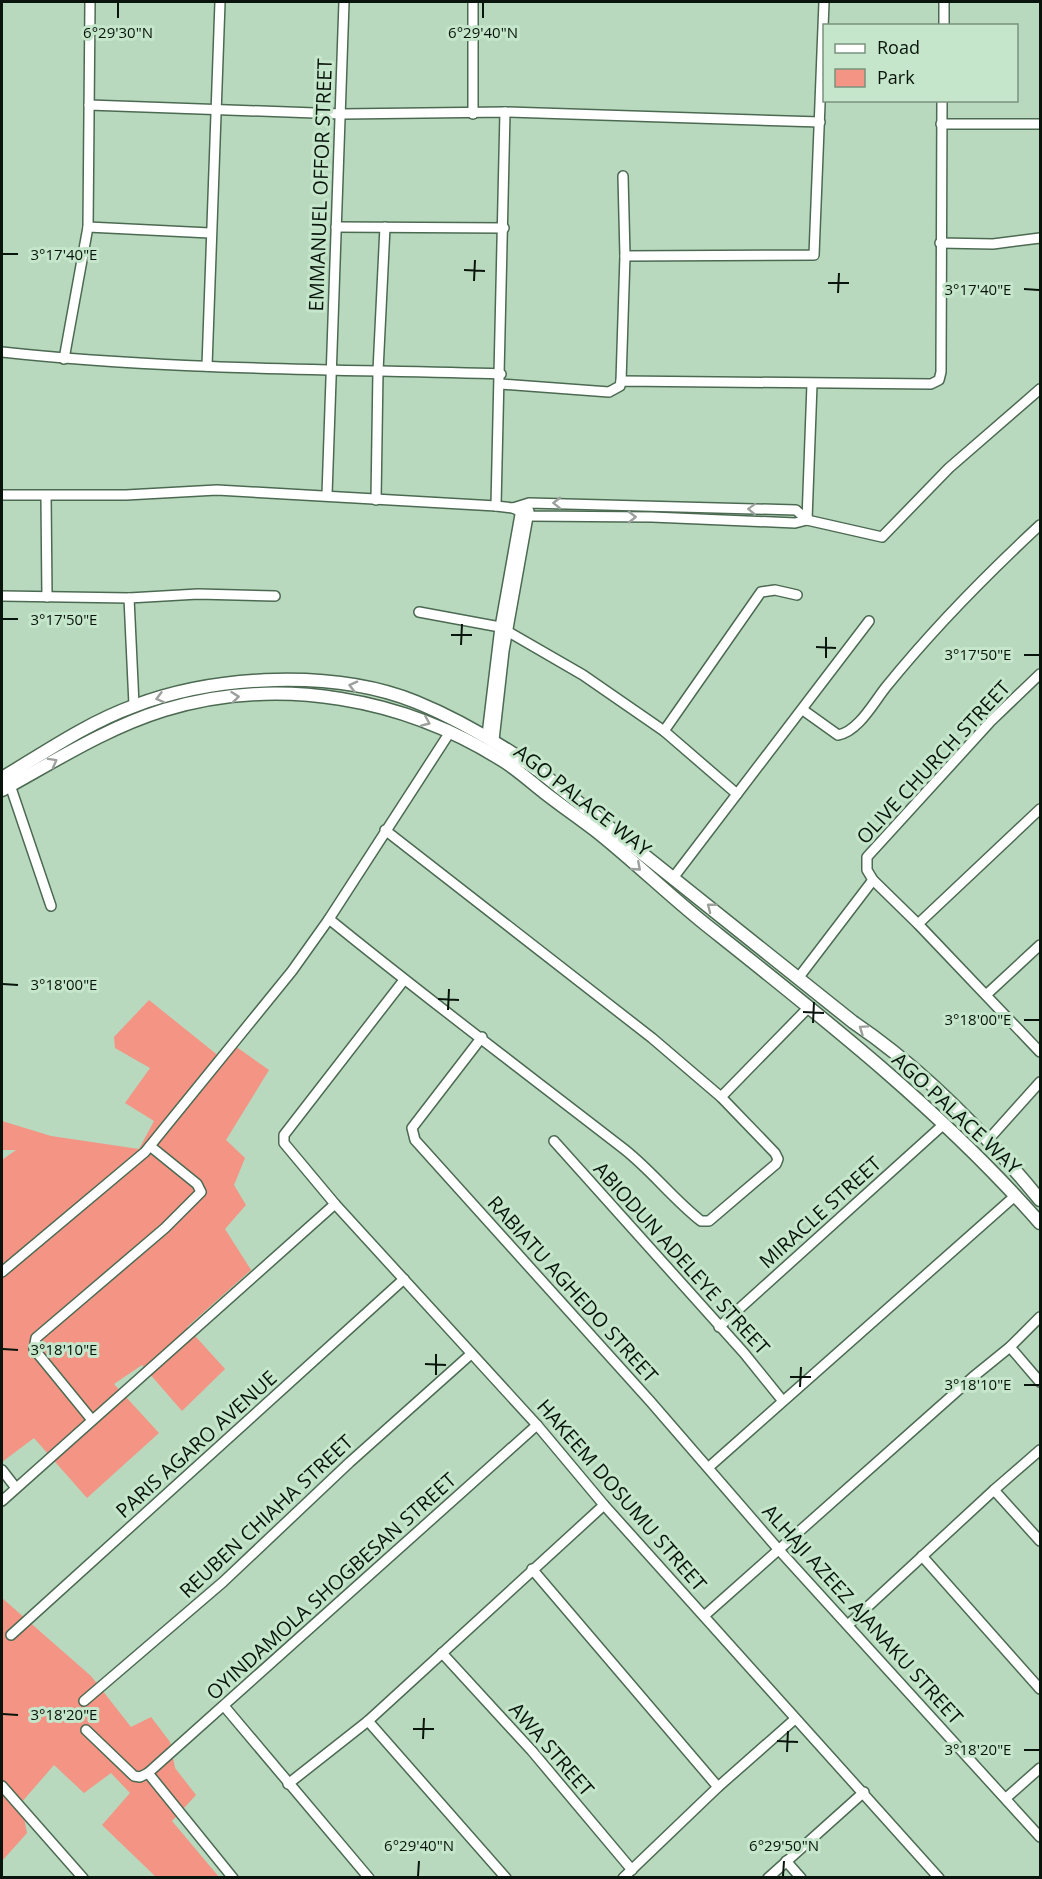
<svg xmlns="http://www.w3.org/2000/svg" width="1042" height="1879" font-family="'Open Sans',sans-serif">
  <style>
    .green { fill: #f39484 }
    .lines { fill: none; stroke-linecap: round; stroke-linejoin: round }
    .minor-casing { stroke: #4c6a52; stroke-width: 12 }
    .major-casing { stroke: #4c6a52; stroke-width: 15 }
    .minor { stroke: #fff; stroke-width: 9 }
    .major { stroke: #fff; stroke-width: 12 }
    .oneway { stroke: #9da19e }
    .ticks { fill: none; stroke: #09150c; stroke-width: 2 }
    .labels { text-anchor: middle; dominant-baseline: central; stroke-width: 6; stroke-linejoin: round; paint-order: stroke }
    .street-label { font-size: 20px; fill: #09150c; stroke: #c5e6ca }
    .ticks-label { font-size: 15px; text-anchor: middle; fill: #09150c; stroke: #c5e6ca; stroke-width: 6; stroke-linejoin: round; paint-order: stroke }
  </style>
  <rect width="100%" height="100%" fill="#b8d9be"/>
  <!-- green -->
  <g class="green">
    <polygon points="149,1000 220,1057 235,1046 269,1070 226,1140 245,1158 234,1185 246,1205 225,1229 251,1270 187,1327 225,1369 182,1411 142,1365 114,1384 159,1433 87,1498 34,1438 2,1462 2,1160 16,1150 2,1150 2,1121 51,1136 139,1149 154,1121 125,1103 150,1068 115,1048 114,1037"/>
    <polygon points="2,1598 91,1676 131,1727 151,1717 170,1742 175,1768 196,1795 172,1821 219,1877 156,1877 102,1825 130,1793 111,1773 84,1793 54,1765 21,1803 27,1833 2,1861"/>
  </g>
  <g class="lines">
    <!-- minor casing -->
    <g class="minor-casing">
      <g id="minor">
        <polyline points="944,26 944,2"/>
        <polyline points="89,105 342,114 505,112 820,122"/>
        <polyline points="505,112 496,506 513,508 529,516 652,517 795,523 807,520"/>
        <polyline points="473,114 473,2"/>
        <polyline points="941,124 1040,124"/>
        <polyline points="88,227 210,233"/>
        <polyline points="336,227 504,228"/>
        <polyline points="940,243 993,244 1040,238"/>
        <polyline points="625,256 814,255 824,2"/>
        <path d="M2,352C167,370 334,369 501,374"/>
        <polyline points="64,359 88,227 90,2"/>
        <polyline points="207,366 220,2"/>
        <polyline points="621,381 625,256 623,176"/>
        <polyline points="501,384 609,392 620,386 621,381 931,384 939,380 941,372 942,100"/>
        <polyline points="2,495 126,495 217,490 496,506"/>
        <polyline points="327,495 344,2"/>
        <polyline points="46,496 47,597"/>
        <polyline points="376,500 378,371 385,227"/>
        <polyline points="513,508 529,503 796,510 807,520 882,537 949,468 1040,389"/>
        <polyline points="807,520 812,384"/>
        <polyline points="2,596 129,598 198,594 275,596"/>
        <polyline points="129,598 134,705"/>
        <polyline points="419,612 500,627 583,675 664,731 737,794"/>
        <polyline points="1040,674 991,721 867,857 867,870 873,880 918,924 1040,1052"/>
        <path d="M803,710L838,735C858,732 874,702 886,687C932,630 986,575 1040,525"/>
        <polyline points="664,731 761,592 775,590 797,595"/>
        <polyline points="487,735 500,627 521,509"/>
        <polyline points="494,740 504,651 529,511"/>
        <polyline points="10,785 51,906"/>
        <polyline points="673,878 869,621"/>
        <path d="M329,919C426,998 526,1073 624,1149C652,1171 673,1199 701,1221H709L776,1164L778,1159L775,1153L721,1097L652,1038L385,830"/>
        <polyline points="918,924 1040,809"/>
        <polyline points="799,977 873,880"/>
        <polyline points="404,980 284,1135 284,1143 335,1204 537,1425 604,1505 939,1878"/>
        <polyline points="986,995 1040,945"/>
        <polyline points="482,1037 412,1128 415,1140 650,1401 779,1550 1040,1837"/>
        <polyline points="721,1097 808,1008"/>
        <polyline points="988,1140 1040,1082"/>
        <polyline points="554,1141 744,1353 782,1400"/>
        <polyline points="2,1272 145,1152 292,971 329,919 450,732"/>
        <polyline points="719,1327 944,1124"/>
        <polyline points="1010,1347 1040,1382"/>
        <polyline points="92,1420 34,1349 36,1338 165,1228 201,1192 197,1184 150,1146"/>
        <polyline points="709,1467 1016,1195"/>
        <polyline points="2,1470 16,1488"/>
        <polyline points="994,1490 1040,1541"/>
        <polyline points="2,1501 335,1204"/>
        <polyline points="922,1556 1040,1689"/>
        <polyline points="532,1569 718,1787"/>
        <polyline points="704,1616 973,1377 1010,1347 1040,1317"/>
        <polyline points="849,1624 994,1490 1040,1450"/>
        <polyline points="11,1635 404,1279"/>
        <polyline points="442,1653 532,1751 632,1870"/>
        <polyline points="84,1701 223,1582 350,1462 471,1354"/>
        <polyline points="224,1706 369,1878"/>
        <polyline points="368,1721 506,1878"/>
        <polyline points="86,1730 134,1776 140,1777 148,1773 537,1425"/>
        <polyline points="148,1773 233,1878"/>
        <polyline points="288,1784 368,1721 604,1505"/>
        <polyline points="2,1786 83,1878"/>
        <polyline points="1006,1798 1040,1768"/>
        <polyline points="786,1861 801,1878"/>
        <polyline points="623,1878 718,1787 795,1719"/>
        <polyline points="768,1878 864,1792"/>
      </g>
    </g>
    <!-- major casing -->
    <g class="major-casing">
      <g id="major">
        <path d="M2,778C44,753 87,723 134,706C216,675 334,669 416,702C460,720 500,744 539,771L853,1022C924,1070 986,1134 1040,1200"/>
        <path d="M2,790C55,761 106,728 164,710C280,675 405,698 505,762C519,771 532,783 545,793C563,807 582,820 600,834C636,863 669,895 705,924C822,1017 941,1110 1040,1223"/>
      </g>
    </g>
    <!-- minor -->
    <use href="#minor" class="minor"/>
    <!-- major -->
    <use href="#major" class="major"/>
  </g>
  <!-- one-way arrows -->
  <defs><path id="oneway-chevron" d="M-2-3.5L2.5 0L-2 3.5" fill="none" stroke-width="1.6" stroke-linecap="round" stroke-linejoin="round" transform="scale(1.5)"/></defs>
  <g class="oneway">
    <use href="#oneway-chevron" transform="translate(557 503) rotate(-179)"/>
    <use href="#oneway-chevron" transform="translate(752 509) rotate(-178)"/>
    <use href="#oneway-chevron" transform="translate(632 517)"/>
    <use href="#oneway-chevron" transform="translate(353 686) rotate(-166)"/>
    <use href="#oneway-chevron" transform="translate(235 697) rotate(-6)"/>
    <use href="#oneway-chevron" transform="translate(160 698) rotate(165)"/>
    <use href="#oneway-chevron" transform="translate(426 722) rotate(23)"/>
    <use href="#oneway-chevron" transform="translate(53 762) rotate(-29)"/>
    <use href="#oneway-chevron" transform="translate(637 867) rotate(41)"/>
    <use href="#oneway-chevron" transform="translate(711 907) rotate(-142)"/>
    <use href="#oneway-chevron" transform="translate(863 1029) rotate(-146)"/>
  </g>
  <!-- ticks -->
  <path class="ticks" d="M118,18V3M483,18V3M3,254H18M464,270L485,271M474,281L475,260M828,283H849M1024,289L1039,290M838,293L839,273M3,619H18M451,635H472M461,645L462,624M816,647L836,648M1024,655H1039M826,658V637M3,984L18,985M438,999L459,1000M448,1010L449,989M803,1012L824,1013M1024,1020H1039M813,1023L814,1002M3,1349L18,1350M425,1364L446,1365M436,1375V1354M790,1377H811M1024,1385H1039M800,1387L801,1367M3,1714L18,1715M413,1729H434M423,1739L424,1718M777,1741L798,1742M1024,1750H1039M787,1752L788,1731M418,1876L419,1861M783,1876L784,1861"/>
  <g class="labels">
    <!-- street labels -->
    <g class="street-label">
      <text transform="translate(320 185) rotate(-88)">EMMANUEL OFFOR STREET</text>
      <text transform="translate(933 762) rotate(-47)">OLIVE CHURCH STREET</text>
      <text transform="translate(583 800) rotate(38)">AGO PALACE WAY</text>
      <text transform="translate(957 1113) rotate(43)">AGO PALACE WAY</text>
      <text transform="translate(820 1212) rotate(-42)">MIRACLE STREET</text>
      <text transform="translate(682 1258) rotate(48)">ABIODUN ADELEYE STREET</text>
      <text transform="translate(573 1289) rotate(48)">RABIATU AGHEDO STREET</text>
      <text transform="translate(196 1444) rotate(-42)">PARIS AGARO AVENUE</text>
      <text transform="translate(622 1495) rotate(49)">HAKEEM DOSUMU STREET</text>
      <text transform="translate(266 1516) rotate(-43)">REUBEN CHIAHA STREET</text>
      <text transform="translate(331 1586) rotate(-42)">OYINDAMOLA SHOGBESAN STREET</text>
      <text transform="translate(863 1614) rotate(48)">ALHAJI AZEEZ AJANAKU STREET</text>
      <text transform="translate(552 1749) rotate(49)">AWA STREET</text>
    </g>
  </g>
  <g class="ticks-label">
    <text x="118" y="38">6°29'30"N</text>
    <text x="483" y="38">6°29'40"N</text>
    <text x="64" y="260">3°17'40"E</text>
    <text x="978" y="295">3°17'40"E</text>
    <text x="64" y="625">3°17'50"E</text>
    <text x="978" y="660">3°17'50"E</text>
    <text x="64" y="990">3°18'00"E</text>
    <text x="978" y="1025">3°18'00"E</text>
    <text x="64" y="1355">3°18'10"E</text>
    <text x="978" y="1390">3°18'10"E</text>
    <text x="64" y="1720">3°18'20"E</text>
    <text x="978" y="1755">3°18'20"E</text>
    <text x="419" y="1851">6°29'40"N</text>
    <text x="784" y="1851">6°29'50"N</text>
  </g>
  <!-- border -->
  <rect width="1042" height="1879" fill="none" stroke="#09150c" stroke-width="6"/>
  <!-- legend -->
  <rect x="823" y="24" width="195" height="78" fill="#c5e6ca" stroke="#7a927e" stroke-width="1.5"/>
  <rect x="835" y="44" width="30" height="9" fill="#ffffff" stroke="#7a927e" stroke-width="1.5"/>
  <text x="877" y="54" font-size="18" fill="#09150c">Road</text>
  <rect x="835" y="69" width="30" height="18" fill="#f39484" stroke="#7a927e" stroke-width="1.5"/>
  <text x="877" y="84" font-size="18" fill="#09150c">Park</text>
</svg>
